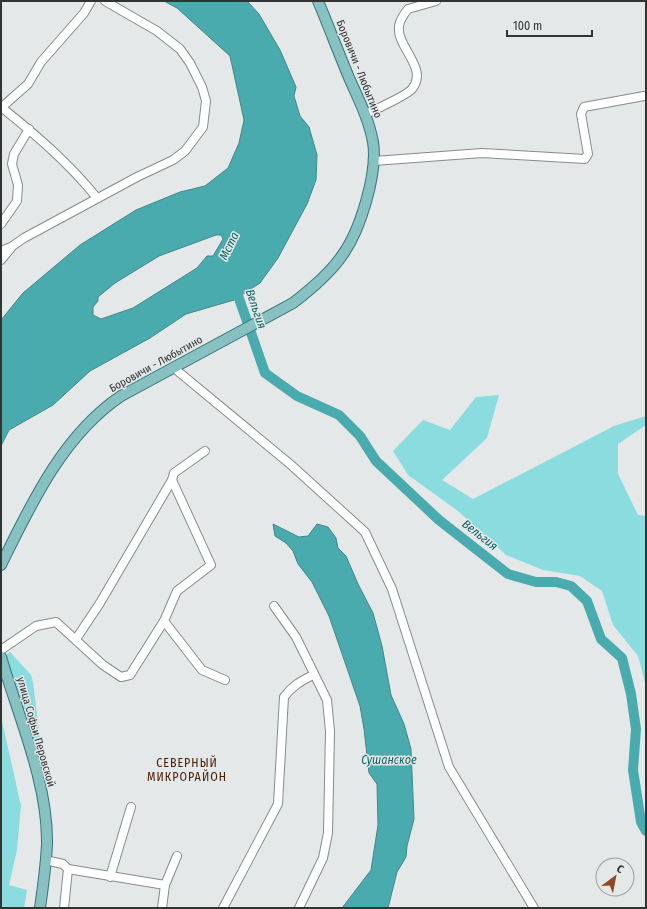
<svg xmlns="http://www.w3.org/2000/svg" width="647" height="909" font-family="'Fira Sans Condensed',sans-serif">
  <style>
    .green { fill: #8adcde }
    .water { fill: #4aabae; stroke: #438789; fill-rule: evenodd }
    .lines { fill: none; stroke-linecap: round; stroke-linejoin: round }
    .river { stroke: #4aabae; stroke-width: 10 }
    .minor-casing { stroke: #878b8b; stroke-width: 10 }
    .major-casing { stroke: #357476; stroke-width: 12 }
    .minor { stroke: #fff; stroke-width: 8 }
    .major { stroke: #87c1c2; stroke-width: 10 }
    .labels { text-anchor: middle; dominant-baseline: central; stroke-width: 3; stroke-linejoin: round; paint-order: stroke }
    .street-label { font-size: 11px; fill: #323434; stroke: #e4e8e8 }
    .water-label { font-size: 12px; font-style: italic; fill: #116265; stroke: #e4e8e8 }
    .neighbourhood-label { font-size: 12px; letter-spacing: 1px; fill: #4a1c00; stroke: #e4e8e8 }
  </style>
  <rect width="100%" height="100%" fill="#e4e8e8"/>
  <!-- green -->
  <g class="green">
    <polygon points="499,395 487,438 442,480 473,499 614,426 646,416 646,425 618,444 618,474 638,515 646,516 646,686 638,656 613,625 602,591 580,576 543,570 506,555 458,511 408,475 393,451 423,420 450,430 476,397"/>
    <polygon points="10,652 31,675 33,682 43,763 42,773 39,774 6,657 7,654"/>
    <polygon points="1,716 21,806 17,850 9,885 27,890 24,908 1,908"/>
  </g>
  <!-- water -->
  <g class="water">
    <path d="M164,1H247L259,14L280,50L296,87L294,96L300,116L309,127L317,155L316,180L307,204L278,258L260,283L234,300L186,314L150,338L90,371L53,405L9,430L1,446V320L23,293L80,245L136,210L180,192L205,186L228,168L239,143L244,120L230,56L177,8ZM216,235H221L223,239L213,256H207L197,268L133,308L101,319L93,315V307L98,301V297L115,283L159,256Z"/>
    <polygon points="273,524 299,537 308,536 317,524 328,527 336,538 338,548 346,556 358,584 373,613 382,646 391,695 404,724 411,749 414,819 407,846 406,857 397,872 388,908 342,908 371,870 378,825 377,784 369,773 364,729 360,706 329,616 312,582 298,564 293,551 286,543 275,536"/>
  </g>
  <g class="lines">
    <!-- river -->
    <polyline class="river" points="234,284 265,373 297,396 339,415 360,436 376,461 439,520 508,574 536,582 556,582 571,586 587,601 601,639 622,658 631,694 636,729 633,770 641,822 646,831"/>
    <!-- minor casing -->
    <g class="minor-casing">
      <g id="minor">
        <path d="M1,107C36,135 69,163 97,198"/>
        <polyline points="2,107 28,84 41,62 84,13 91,1"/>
        <path d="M366,114C376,109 406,96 412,89C429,68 396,47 399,26C400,19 404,14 408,9L436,1"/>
        <polyline points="374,161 482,153 585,159 588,154 581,114 584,107 644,96"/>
        <polyline points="1,224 17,201 18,185 12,164 14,154 29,129"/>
        <polyline points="1,251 11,247 24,238 137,177 173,160 185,151 203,127 206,101 202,87 190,63 180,49 157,31 105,1"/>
        <polyline points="1,260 11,248"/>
        <polyline points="174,368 290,464 365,532 392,589 449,767 534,908"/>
        <polyline points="172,480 211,565 177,591 164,621 202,670 225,680"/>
        <polyline points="274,606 296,637 327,700 330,731 328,833 323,858 299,908"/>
        <polyline points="76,639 100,603 172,480 174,473 205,451"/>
        <polyline points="1,650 36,626 56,622 103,665 121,677 130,675 164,621"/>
        <polyline points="45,860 63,864 68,869 64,908"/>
        <polyline points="68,869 165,885"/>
        <polyline points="110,877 131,807"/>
        <polyline points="162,908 165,885 177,856"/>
        <path d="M223,908L278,804L284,697C292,686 301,681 313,675"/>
      </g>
    </g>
    <!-- major casing -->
    <g class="major-casing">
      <g id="major">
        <path d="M1,565C31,504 63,435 121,396L293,303C310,290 329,274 341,257C360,232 378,173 373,142C369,120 359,100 350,80C339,54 329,27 318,1"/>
        <path d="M1,657C18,716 48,782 47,844C46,865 43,887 40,908"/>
      </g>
    </g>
    <!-- minor -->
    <use href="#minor" class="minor"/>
    <!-- major -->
    <use href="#major" class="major"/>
  </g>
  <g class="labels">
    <!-- street labels -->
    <g class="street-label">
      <text transform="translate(359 69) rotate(68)">Боровичи - Любытино</text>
      <text transform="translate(156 364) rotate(-29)">Боровичи - Любытино</text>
      <text transform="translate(36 732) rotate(74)">улица Софьи Перовской</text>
    </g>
    <!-- water labels -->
    <g class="water-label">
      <text transform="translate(229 246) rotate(-64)">Мста</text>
      <text transform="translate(256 309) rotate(71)">Вельгия</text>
      <text transform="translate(480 535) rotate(38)">Вельгия</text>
      <text x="389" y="760">Сушанское</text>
    </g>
    <!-- neighbourhood labels -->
    <g class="neighbourhood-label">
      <text x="187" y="763">СЕВЕРНЫЙ<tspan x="187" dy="14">МИКРОРАЙОН</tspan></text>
    </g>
  </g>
  <!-- border -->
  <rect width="647" height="909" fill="none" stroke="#323434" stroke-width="4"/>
  <!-- north arrow -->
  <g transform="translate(615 877) rotate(32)"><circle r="19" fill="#e4e8e8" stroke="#9da0a0"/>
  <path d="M0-3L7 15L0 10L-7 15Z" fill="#8f4921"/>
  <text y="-6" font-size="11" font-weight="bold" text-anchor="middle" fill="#323434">С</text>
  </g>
  <!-- scale -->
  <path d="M507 30v6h85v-6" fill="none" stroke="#323434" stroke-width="2"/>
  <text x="513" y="30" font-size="12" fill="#323434" stroke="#e4e8e8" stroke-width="3" paint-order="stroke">100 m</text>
</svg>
